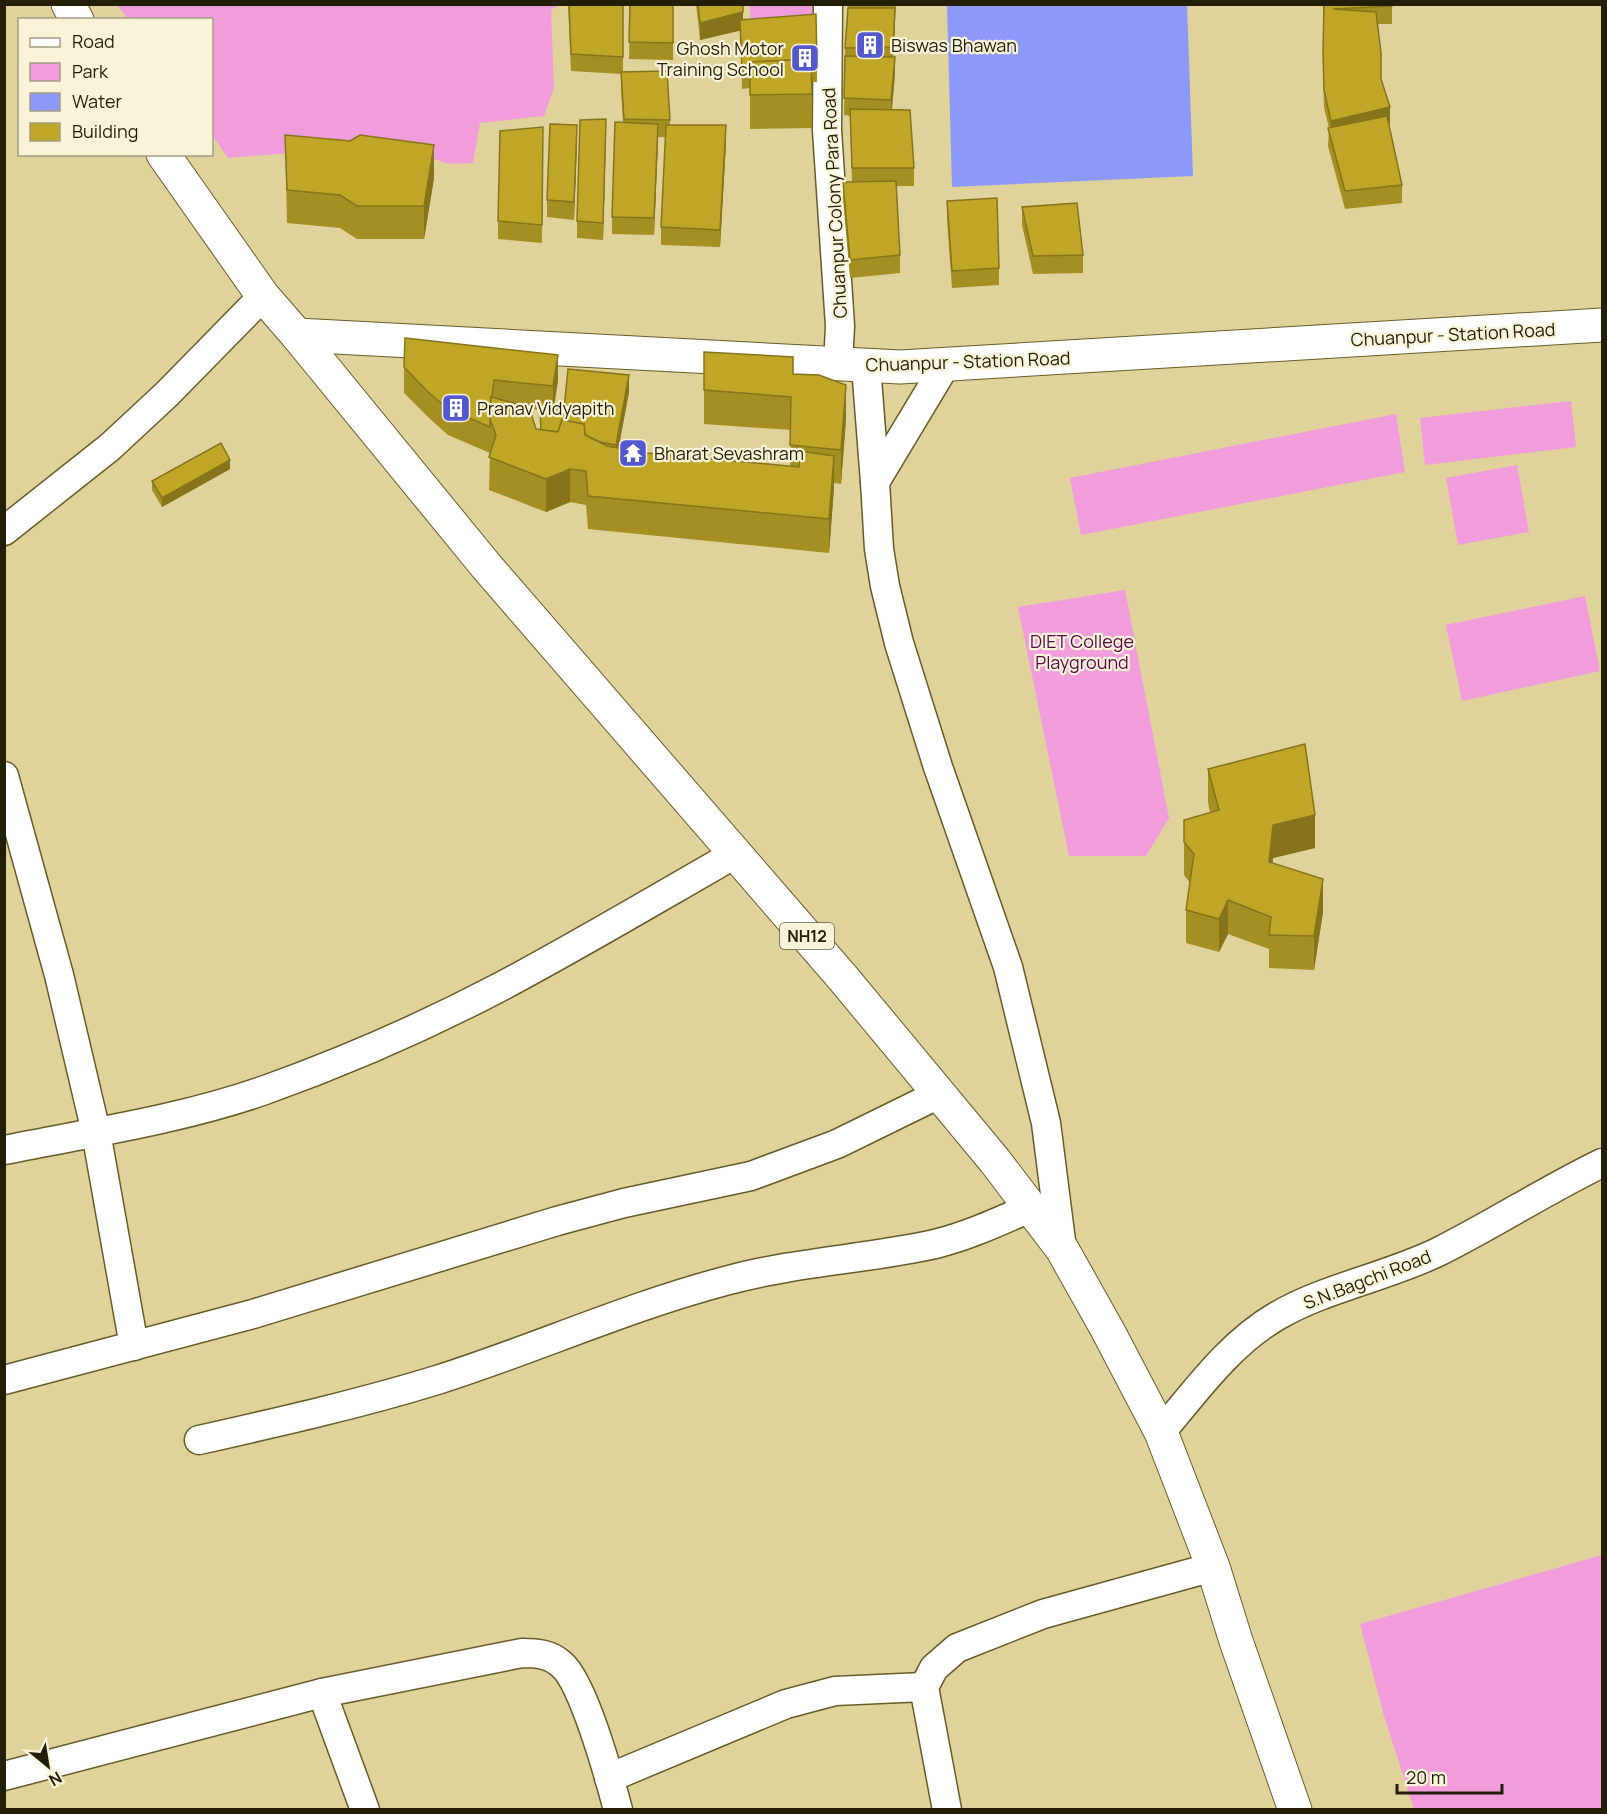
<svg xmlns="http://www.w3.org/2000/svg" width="1607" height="1814" font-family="Manrope,sans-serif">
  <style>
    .green { fill: #f19ddb }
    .water { fill: #8d99f8 }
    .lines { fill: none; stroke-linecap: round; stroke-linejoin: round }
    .street-casing { stroke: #675c28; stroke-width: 31 }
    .secondary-casing { stroke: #675c28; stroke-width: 35 }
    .primary-casing { stroke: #675c28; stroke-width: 35 }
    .street { stroke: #fff; stroke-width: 28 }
    .secondary { stroke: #fff; stroke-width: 33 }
    .primary { stroke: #fff; stroke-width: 33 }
    .wall { fill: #a58f22; fill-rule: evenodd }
    .shaded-wall { fill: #86741b }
    .building { fill: #c0a627; stroke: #86741b; stroke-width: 1.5 }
    .labels { text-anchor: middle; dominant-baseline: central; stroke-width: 4.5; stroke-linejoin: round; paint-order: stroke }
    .shield { fill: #f9f3d7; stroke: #635e46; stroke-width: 1.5 }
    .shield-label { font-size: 16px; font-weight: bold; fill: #231e08 }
    .poi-label { font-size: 18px; fill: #231e08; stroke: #f9f3d7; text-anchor: start }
    .street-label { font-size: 18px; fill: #231e08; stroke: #f9f3d7 }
    .park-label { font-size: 18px; fill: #5a064c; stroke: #f9f3d7 }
  </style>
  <rect width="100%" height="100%" fill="#dfd29b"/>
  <!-- green -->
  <g class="green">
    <polygon points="117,5 559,5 551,10 554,88 544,116 480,123 473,163 449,164 428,157 303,152 228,158 212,135 212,20 128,19"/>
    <polygon points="749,5 817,5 817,23 752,25"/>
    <polygon points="1571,401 1576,447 1425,465 1420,418"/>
    <polygon points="1396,414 1405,472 1081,535 1070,478"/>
    <polygon points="1517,465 1529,532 1458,545 1446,478"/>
    <polygon points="1125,590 1169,818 1146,856 1069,856 1018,607"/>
    <polygon points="1585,596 1600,671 1462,701 1446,625"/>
    <polygon points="1602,1555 1602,1809 1414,1809 1384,1716 1360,1624"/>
  </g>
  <!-- water -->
  <polygon class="water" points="947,5 1187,5 1193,176 952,187"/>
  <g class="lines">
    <!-- street casing -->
    <g class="street-casing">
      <g id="street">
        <polyline points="828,4 827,130 840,326 838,365"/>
        <polyline points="946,364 875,482 879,549 885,586 899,643 938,767 1008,967 1046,1123 1062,1249"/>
        <polyline points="866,366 875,482"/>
        <polyline points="4,531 110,447 167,394 263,296"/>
        <polyline points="4,776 59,975 96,1132 134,1346"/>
        <path d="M4,1150C90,1133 183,1119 265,1090C346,1061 426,1026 502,986C581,944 658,898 735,854"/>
        <polyline points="4,1380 253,1314 557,1221 624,1203 751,1176 837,1144 939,1094"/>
        <path d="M1161,1432C1196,1391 1229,1344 1277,1316C1325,1288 1386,1277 1438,1252C1494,1224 1546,1190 1602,1163"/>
        <path d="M199,1440C279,1422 359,1404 437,1380C535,1349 629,1306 729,1280C796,1262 867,1259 935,1244C968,1236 1000,1221 1032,1207"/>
        <polyline points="322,1693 365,1810"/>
        <path d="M4,1776L322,1693L522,1653C537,1653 550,1654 561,1664C583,1681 610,1779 618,1810"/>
        <polyline points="609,1778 786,1704 835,1691 924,1687"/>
        <polyline points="947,1810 924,1687 934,1668 957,1648 1043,1614 1213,1567"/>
      </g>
    </g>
    <!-- secondary casing -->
    <g class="secondary-casing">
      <polyline id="secondary" points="297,335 900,367 1602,325"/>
    </g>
    <!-- primary casing -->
    <g class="primary-casing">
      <g id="primary">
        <polyline points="68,4 77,20"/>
        <polyline points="163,154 263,296 297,335 487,567 843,978 995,1161 1062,1249 1107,1329 1161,1432 1213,1567 1236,1641 1295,1810"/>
      </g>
    </g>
    <!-- street -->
    <use href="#street" class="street"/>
    <!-- secondary -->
    <use href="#secondary" class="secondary"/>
    <!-- primary -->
    <use href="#primary" class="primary"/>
  </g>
  <!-- wall -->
  <g class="wall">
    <polygon points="568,4 623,4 623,72 667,71 670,125 726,143 720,247 661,245 661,227 666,137 658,137 654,235 612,234 612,217 623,123 621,89 621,74 571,71"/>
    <polygon points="630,4 673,4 673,60 629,59"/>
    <polygon points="696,4 743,4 743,20 817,64 817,82 812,82 812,128 750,129 750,88 742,89 740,30 700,40"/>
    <polygon points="848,4 896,4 893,57 895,74 892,110 914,168 914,186 896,186 900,255 900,273 850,278 843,200 843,182 852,182 850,116 844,115 845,48"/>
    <polygon points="1323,4 1392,4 1392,24 1377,24 1381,79 1390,124 1389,124 1402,185 1402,203 1345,209 1328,146 1329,128 1324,107 1323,69 1324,20"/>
    <polygon points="543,127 542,243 498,239 498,221"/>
    <polygon points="285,135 434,178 424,239 357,239 340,228 287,223"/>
    <polygon points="606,137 603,240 577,238 577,221"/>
    <polygon points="577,142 574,220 547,217 547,200"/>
    <polygon points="947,201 999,268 999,285 952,288 947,219"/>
    <polygon points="1022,207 1083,255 1083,273 1033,274 1022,225"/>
    <path d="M704,352L793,374L846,419L841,484L834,483L829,553L588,529L586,505L570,502L546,512L489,490L490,453L448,435L428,417L404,393V367L558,380L554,409H564L629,392L618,448L647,453L790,466L791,430L704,424ZM529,409L540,410V430L536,429Z"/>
    <polygon points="230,469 162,507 152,490 152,481"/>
    <polygon points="1208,769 1315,848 1273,858 1273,864 1323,912 1314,970 1269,968 1269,949 1228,934 1219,952 1186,943 1186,910 1190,883 1184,875 1184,820 1210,813 1208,802"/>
  </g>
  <!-- shaded-wall -->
  <g class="shaded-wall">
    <polygon points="895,8 895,25 893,65 893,47"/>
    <polygon points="743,12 743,30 700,40 700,23"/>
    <polygon points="895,57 895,74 891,117 891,100"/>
    <polygon points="1390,107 1390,124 1331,139 1331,121"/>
    <polygon points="606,119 606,137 603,240 603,223"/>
    <polygon points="658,124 658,142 654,235 654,218"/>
    <polygon points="577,125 577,142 574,220 574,202"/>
    <polygon points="726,125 726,143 720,247 720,230"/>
    <polygon points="434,145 434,178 424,239 424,206"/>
    <polygon points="558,355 558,380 553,411 553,386"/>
    <polygon points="629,375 629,392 616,462 616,445"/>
    <polygon points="846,385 846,419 841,484 841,450"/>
    <polygon points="834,456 834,489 829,553 829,519"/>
    <polygon points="230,460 230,469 162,507 162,498"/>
    <polygon points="570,469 570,502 546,512 546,479"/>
    <polygon points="1315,815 1315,848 1273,858 1269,896 1269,862 1273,825"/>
    <polygon points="1323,879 1323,912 1314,970 1314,936"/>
    <polygon points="1228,900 1228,934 1219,952 1219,919"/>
  </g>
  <!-- building -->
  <g class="building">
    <polygon points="569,4 623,4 623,57 571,54"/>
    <polygon points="630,4 673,4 673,43 629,42"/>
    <polygon points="698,4 743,4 743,12 700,23"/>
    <polygon points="1324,4 1392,4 1392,6 1333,9 1376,12 1381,53 1381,79 1390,107 1331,121 1324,90 1323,52"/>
    <polygon points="848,8 895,8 893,47 845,48"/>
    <polygon points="816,14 817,64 811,65 811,59 750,62 750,71 742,71 740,20"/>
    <polygon points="845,56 895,57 891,100 844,98"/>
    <polygon points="811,59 812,94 750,95 750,62"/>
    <polygon points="667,71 670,120 624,119 621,72"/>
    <polygon points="850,109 910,110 914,168 852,168"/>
    <polygon points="1387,116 1402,185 1345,191 1328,128"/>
    <polygon points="606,119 603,223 577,221 580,120"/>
    <polygon points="615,122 658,124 654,218 612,217"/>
    <polygon points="550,124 577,125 574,202 547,200"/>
    <polygon points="666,125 726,125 720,230 661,227"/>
    <polygon points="543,127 542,225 498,221 500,131"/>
    <polygon points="285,135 350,141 360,135 434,145 424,206 357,206 340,195 287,190"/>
    <polygon points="896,181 900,255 850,260 843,182"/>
    <polygon points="997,198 999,268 952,271 947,201"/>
    <polygon points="1077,203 1083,255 1033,256 1022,207"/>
    <polygon points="405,338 558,355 553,386 494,380 492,397 491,397 490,427 448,409 428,392 404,367"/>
    <polygon points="704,352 793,357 793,374 819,375 846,385 841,450 790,445 791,397 704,390"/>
    <polygon points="568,369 629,375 616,445 600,442 585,435 584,424 562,420 558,432 541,430 540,409 564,409"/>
    <polygon points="491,397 529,407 536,429 558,432 562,420 584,424 585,435 607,446 647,453 799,467 800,451 834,456 829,519 588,496 586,471 570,469 546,479 489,457 496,435 490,419"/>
    <polygon points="221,443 230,460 162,498 152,481"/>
    <polygon points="1305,744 1315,815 1273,825 1269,862 1323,879 1314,936 1269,935 1271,917 1228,900 1219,919 1186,910 1194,854 1184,842 1184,820 1219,810 1208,769"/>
  </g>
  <!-- icons -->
  <defs>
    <g id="building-square" transform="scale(1.5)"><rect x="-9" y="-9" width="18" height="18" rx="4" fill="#5458cf" stroke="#f9f3d7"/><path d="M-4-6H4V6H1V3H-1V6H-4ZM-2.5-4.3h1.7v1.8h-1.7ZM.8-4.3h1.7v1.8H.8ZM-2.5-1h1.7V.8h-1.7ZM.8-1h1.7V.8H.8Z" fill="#fff"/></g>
    <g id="temple-square" transform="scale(1.5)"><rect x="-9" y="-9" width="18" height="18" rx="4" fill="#5458cf" stroke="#f9f3d7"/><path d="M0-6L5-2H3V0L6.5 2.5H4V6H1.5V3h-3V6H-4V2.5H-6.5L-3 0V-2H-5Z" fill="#fff"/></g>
  </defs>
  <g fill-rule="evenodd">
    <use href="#building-square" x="870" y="45"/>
    <use href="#building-square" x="805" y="58"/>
    <use href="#building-square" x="456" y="408"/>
    <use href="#temple-square" x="633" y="453"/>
  </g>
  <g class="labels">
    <!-- shield labels -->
    <rect class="shield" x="780" y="923" width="54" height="26" rx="4.5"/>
    <g class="shield-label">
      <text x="807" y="936">NH12</text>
    </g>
    <!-- poi labels -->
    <g class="poi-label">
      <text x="891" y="45">Biswas Bhawan</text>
      <text x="784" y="48" text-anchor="end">Ghosh Motor<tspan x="784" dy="21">Training School</tspan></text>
      <text x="477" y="408">Pranav Vidyapith</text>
      <text x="654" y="453">Bharat Sevashram</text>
    </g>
    <!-- street labels -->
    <g class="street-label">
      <text transform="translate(834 203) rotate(-93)">Chuanpur Colony Para Road</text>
      <text transform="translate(1453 334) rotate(-3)">Chuanpur - Station Road</text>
      <text transform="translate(968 361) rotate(-2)">Chuanpur - Station Road</text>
      <text transform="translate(1367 1279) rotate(-21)">S.N.Bagchi Road</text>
    </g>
    <!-- park labels -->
    <g class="park-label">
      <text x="1082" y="641">DIET College<tspan x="1082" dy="21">Playground</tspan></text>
    </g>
  </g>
  <!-- border -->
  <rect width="1607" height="1814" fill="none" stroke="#231e08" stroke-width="12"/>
  <!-- legend -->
  <rect x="18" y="18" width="195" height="138" fill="#f9f3d7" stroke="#a39e84" stroke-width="1.5"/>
  <rect x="30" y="38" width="30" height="9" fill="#ffffff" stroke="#a39e84" stroke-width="1.5"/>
  <text x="72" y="48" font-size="18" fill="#231e08">Road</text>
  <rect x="30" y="63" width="30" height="18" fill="#f19ddb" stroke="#a39e84" stroke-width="1.5"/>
  <text x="72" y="78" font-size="18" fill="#231e08">Park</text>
  <rect x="30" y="93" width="30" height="18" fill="#8d99f8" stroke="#a39e84" stroke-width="1.5"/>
  <text x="72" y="108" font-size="18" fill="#231e08">Water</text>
  <rect x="30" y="123" width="30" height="18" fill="#c0a627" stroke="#a39e84" stroke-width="1.5"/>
  <text x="72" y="138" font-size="18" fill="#231e08">Building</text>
  <!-- north arrow -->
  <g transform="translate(48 1766) rotate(150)" stroke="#f9f3d7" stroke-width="4.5" paint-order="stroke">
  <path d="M0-4.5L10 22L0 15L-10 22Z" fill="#231e08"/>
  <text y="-9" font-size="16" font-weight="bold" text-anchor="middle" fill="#231e08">N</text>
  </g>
  <!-- scale -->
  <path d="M1397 1784v9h105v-9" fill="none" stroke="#231e08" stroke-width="3"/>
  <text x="1406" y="1784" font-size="18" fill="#231e08" stroke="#f9f3d7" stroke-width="4.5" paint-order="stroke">20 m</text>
</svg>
